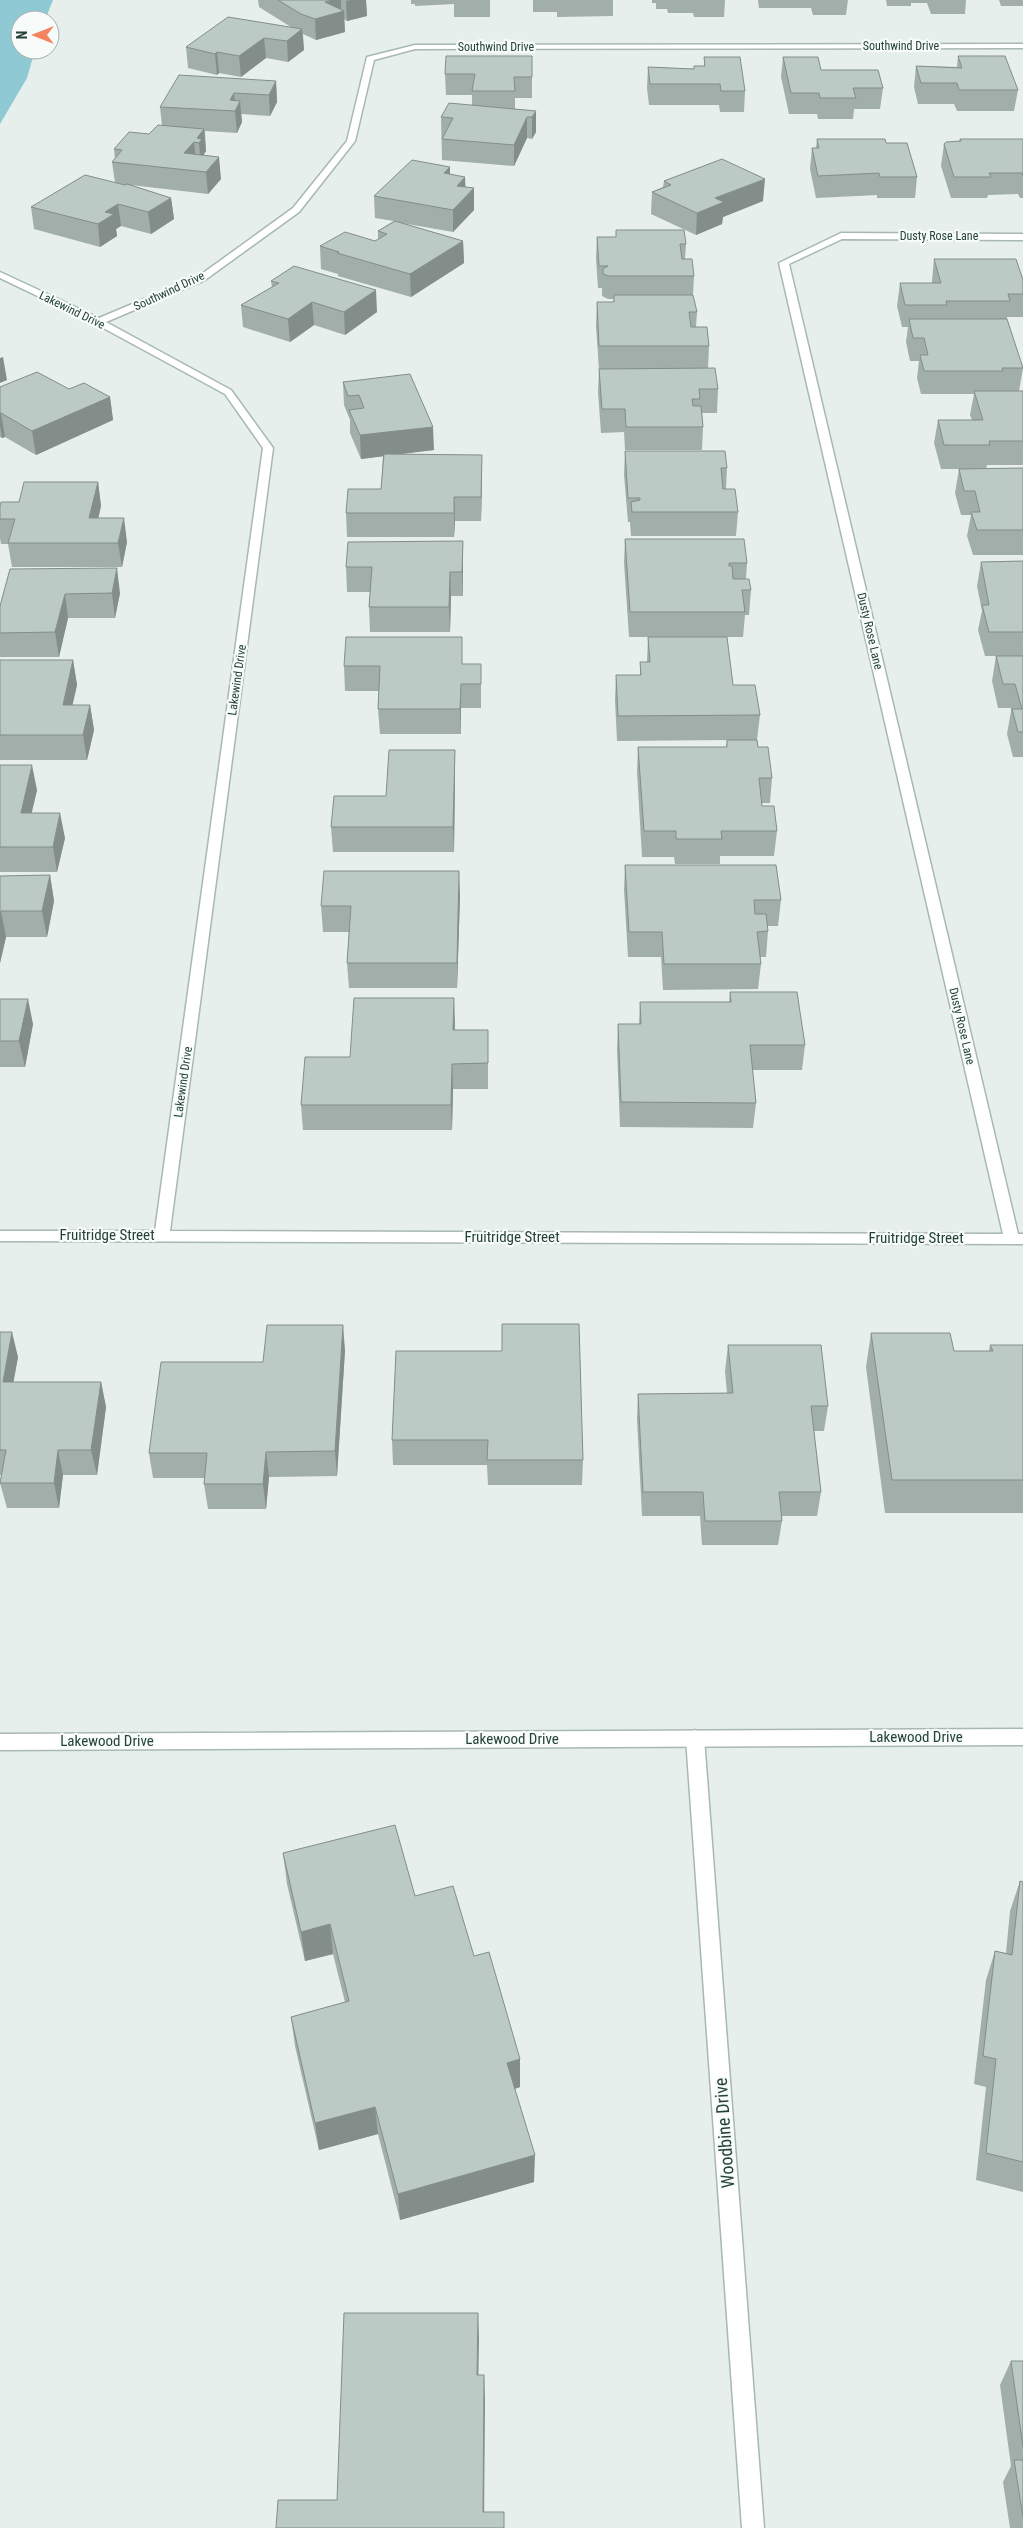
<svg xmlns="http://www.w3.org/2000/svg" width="1023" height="2528" font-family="'Roboto Condensed',sans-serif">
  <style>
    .water { fill: #8ec9d4 }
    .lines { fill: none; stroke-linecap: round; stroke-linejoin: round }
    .minor-casing { stroke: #a8b8b2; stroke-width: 3 }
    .tertiary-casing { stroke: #a8b8b2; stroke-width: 3 }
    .minor { fill: #fff; fill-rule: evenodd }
    .tertiary { fill: #fff; fill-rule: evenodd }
    .wall { fill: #a1aea9 }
    .shaded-wall { fill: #838d89 }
    .building { fill: #bbcac4; stroke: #838d89 }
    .labels { text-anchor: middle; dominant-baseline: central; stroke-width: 4.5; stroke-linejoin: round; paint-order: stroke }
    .far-street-label { font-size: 12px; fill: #24423a; stroke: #f7fbf9 }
    .street-label { font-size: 15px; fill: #24423a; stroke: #f7fbf9 }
    .near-street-label { font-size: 18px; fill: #24423a; stroke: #f7fbf9 }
  </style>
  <rect width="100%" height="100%" fill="#e6efeb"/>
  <!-- water -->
  <polygon class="water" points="0,0 53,0 45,20 20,20 20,50 35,50 27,78 0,124"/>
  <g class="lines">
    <!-- minor casing -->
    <g class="minor-casing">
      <g id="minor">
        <polygon points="1023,44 1023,48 415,49 374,60 355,141 299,212 205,280 106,322 231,390 273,448 170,1231 1003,1234 779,263 841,233 1023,234 1023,240 842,239 789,264 1018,1234 1023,1234 1023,1244 0,1241 0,1231 155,1231 263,448 225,394 96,324 0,278 0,272 99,318 199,276 293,208 347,141 367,57 415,45"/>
        <polygon points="695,1730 701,1733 704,1738 764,2528 742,2528 686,1738 689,1733"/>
      </g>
    </g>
    <!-- tertiary casing -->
    <g class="tertiary-casing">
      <polygon id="tertiary" points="1023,1729 1023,1745 0,1750 0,1734"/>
    </g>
    <!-- minor -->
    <use href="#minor" class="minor"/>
    <!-- tertiary -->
    <use href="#tertiary" class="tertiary"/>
  </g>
  <!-- wall -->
  <g class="wall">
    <polygon points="258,0 366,0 367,16 347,21 344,19 345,32 316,40 303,34 304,50 288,62 266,58 241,77 219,73 217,75 188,68 186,47 291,27 259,7"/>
    <polygon points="411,0 490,0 490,17 454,17 454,4 415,6 415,4 411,4"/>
    <polygon points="533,0 613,0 613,16 557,17 557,12 533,12"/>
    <polygon points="652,0 725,0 724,17 694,17 693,13 668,13 667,9 656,9 656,3 652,3"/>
    <polygon points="758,0 848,0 846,15 813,15 811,8 759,8"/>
    <polygon points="886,0 966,0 965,14 931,14 927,3 911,3 911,6 887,6"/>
    <polygon points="999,0 1023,0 1023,6 1001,6"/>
    <polygon points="532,56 532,98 515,98 515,109 536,111 536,132 532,139 527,138 514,166 442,160 441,117 472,105 472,95 446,95 445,74"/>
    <polygon points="958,56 1018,90 1014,111 957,111 954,104 918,104 914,87 916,66 957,67"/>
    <polygon points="704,57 745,91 744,112 720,112 719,105 649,105 647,88 648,67 694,69 694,66 704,66"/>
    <polygon points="783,57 821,70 883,88 880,109 854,109 853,119 818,119 817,114 789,114 781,77"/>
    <polygon points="276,81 277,102 270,116 241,114 242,122 237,133 205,131 206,151 204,154 204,156 221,179 208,194 131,185 171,198 174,219 151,234 121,226 116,229 117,236 100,247 34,229 31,207 115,183 112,162 115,159 114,149 149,134 162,125 160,107"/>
    <polygon points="817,139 886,143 917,177 915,198 877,198 877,195 816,198 810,169 812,148 816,148"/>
    <polygon points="960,139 1023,139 1023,198 1020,198 1018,194 988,195 987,198 951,198 941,166 944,144 959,141"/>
    <polygon points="450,174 466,187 474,188 474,210 453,232 402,223 463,241 464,263 411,297 338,276 338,274 321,269 320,246 375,241 378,239 378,231 394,221 375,218 374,196"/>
    <polygon points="664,181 763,201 723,217 722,224 696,235 651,214 652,192 663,187"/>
    <polygon points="616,230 686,244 685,259 694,276 693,295 697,312 696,327 709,346 708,368 718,389 717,413 702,413 703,427 702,450 625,450 624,432 601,433 598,392 599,370 596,325 597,302 613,302 614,299 608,299 602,296 602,288 598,288 596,259 597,237 616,237"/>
    <polygon points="934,259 1023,280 1023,317 1007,317 1007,319 1023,368 1019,391 1023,391 1023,465 987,465 986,469 1023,468 1023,555 973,555 967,536 971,515 961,515 955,493 959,469 941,469 934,443 938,420 972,420 970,415 974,394 921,394 917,378 919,361 910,361 906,342 908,327 902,327 897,306 900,283 932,283 932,281"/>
    <polygon points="271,281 377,312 345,335 314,325 290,342 243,327 241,305 272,287"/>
    <polygon points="343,382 434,450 398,454 482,479 481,521 455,521 454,537 347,537 346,513 381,489 383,456 361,459 350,433 350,420 344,405"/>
    <polygon points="0,387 69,389 110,397 113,420 36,455 5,437 2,438 0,437"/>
    <polygon points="625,451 727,468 726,489 738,512 736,536 631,536 630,522 628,522 624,475"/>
    <polygon points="98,482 101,506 98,518 127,542 122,567 12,567 8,544 1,544 0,538 0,506"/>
    <polygon points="625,539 747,563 746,579 751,590 749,615 745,615 743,637 629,637 624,563"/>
    <polygon points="463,541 463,596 451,596 450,632 370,632 369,607 370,592 347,592 346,567"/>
    <polygon points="1023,561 1023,757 1013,757 1007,734 1011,711 1011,708 998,708 992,681 996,656 985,656 978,630 982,611 977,586 981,562"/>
    <polygon points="10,569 120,593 115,618 68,618 59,657 0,657 0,606"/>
    <polygon points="648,637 733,685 760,715 757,740 758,747 772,778 770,803 762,803 762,806 777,831 774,856 720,856 720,864 675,864 674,857 642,857 637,772 638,747 726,747 727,740 617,741 615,700 616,675 640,675 640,662 647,662"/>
    <polygon points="0,660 73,660 77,685 72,705 90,705 94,730 87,760 0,760"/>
    <polygon points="481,664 481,708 461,708 461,734 380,734 378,709 379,691 345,691 344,666"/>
    <polygon points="455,750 455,775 454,852 333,852 331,827 386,796"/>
    <polygon points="0,765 37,790 31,813 65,838 57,872 0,872"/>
    <polygon points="625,865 781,900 778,926 768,926 768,931 766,957 760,957 761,964 758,989 663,990 661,957 628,957 624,890"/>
    <polygon points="50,875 54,901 47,937 6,937 0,963 0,876"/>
    <polygon points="460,896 457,988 349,988 347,963 349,932 323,932 321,906"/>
    <polygon points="730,992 805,1045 802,1070 752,1070 756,1103 753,1128 620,1127 617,1050 618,1024 639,1024 640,1002 729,1002"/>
    <polygon points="0,999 33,1024 25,1067 0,1067"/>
    <polygon points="454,1030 488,1055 488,1089 453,1089 452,1130 303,1130 301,1105 350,1057"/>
    <polygon points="0,1332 18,1357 13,1382 101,1382 106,1407 97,1475 63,1475 59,1508 7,1508 0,1483 2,1475 0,1475"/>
    <polygon points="871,1333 954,1351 989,1351 990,1345 1023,1345 1023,1513 885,1513 866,1367"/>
    <polygon points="728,1345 828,1406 824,1431 814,1431 821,1492 817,1516 781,1516 782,1521 778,1545 702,1545 700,1516 642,1516 637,1419 638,1394 727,1393 725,1371"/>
    <polygon points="345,1350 337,1476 269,1477 266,1509 208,1509 204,1484 205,1478 153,1478 149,1453 263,1362"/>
    <polygon points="396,1351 583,1460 582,1485 488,1485 487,1465 393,1465 392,1440"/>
    <polygon points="283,1853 415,1896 474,1956 520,2059 520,2087 515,2089 534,2182 400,2220 378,2134 319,2150 295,2046 291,2017 345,2002 333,1954 305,1961 287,1884"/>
    <polygon points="1020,1881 1023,1882 1023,2192 976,2180 986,2087 974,2084 986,1980 995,1951 1006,1953 1010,1911"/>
    <polygon points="1011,2361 1023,2361 1023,2528 1010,2528 1003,2482 1011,2466 1000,2385"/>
  </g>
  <!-- shaded-wall -->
  <g class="shaded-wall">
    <polygon points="333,0 341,0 341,12 344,11 345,32 316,40 315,19 325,2"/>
    <polygon points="349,0 366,0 367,16 347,21 346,1"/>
    <polygon points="302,29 304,50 288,62 287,41"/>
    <polygon points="264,38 266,58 241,77 239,56"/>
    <polygon points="217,52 219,73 217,75 215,54"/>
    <polygon points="276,81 277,102 270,116 269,95"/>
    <polygon points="234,93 236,110 240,101 242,122 237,133 235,111 230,100"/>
    <polygon points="536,111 536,132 532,139 532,117"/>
    <polygon points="527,117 527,138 514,166 514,145"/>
    <polygon points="204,129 206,151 204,154 204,160 201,164 199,143 197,138"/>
    <polygon points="194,142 196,164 184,153"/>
    <polygon points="219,157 221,179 208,194 206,172"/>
    <polygon points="450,167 450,189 444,173"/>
    <polygon points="465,177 466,197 474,188 474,210 453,232 453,210 457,186"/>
    <polygon points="765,179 763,201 723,217 722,224 696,235 697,213 715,198"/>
    <polygon points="171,198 174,219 151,234 148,212"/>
    <polygon points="118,204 121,226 116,229 117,236 100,247 98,224 105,212"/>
    <polygon points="463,241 464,263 411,297 410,274"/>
    <polygon points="376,290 377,312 345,335 344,312"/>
    <polygon points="312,302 314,325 290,342 288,319"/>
    <polygon points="3,357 7,380 0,383 0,358"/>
    <polygon points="110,397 113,420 36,455 32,431"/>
    <polygon points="0,413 1,413 5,437 2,438 0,426"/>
    <polygon points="433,427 434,450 361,459 360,435"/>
    <polygon points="482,455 482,479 481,521 481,497"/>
    <polygon points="98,482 101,506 93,542 89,518"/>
    <polygon points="454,497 455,521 454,537"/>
    <polygon points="124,518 127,542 122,567 118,543"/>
    <polygon points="463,541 463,596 462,572"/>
    <polygon points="117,568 120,593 115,618 112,593"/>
    <polygon points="450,572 451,596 450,632 449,607"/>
    <polygon points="65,594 68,618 59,657 55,632"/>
    <polygon points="73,660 77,685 67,730 63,705"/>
    <polygon points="461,684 461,734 460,709"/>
    <polygon points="90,705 94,730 87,760 83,735"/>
    <polygon points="455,750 455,775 454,852 453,827"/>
    <polygon points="32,765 37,790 26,838 21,813"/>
    <polygon points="60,813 65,838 57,872 53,847"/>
    <polygon points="459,871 460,896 457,988 457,963"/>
    <polygon points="50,875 54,901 47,937 42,911"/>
    <polygon points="1,911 6,937 0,963 0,915"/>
    <polygon points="454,998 455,1023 454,1055 453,1030"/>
    <polygon points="28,999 33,1024 25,1067 19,1041"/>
    <polygon points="452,1064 453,1089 452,1130 451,1105"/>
    <polygon points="343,1325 345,1350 337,1476 335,1451"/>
    <polygon points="12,1332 18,1357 9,1407 3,1382"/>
    <polygon points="101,1382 106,1407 97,1475 91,1450"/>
    <polygon points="58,1450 63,1475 59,1508 54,1483"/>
    <polygon points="266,1452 269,1477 266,1509 263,1484"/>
    <polygon points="330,1924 333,1954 305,1961 301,1932"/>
    <polygon points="520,2059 520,2087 507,2091 507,2063"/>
    <polygon points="375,2107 378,2134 319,2150 315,2123"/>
    <polygon points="535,2155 534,2182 400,2220 398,2194"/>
    <polygon points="478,2313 479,2338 478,2399 477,2375"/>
    <polygon points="484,2375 485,2399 484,2528 483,2512"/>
  </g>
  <!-- building -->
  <g class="building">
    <polygon points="278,0 333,0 325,2 344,11 315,19 301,14"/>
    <polygon points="228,17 302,29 287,41 264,38 239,56 217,52 215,54 186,47"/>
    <polygon points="446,56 532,56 532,77 514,77 515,91 472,91 475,74 445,74"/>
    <polygon points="958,56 1005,56 1018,90 959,90 957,83 921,83 916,66 962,68"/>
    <polygon points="704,57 740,57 745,91 721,91 720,84 650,84 648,67 694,69 694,66 705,66"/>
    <polygon points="783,57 818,57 821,70 878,70 883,88 853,88 856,98 820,98 819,93 791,93"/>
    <polygon points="179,75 276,81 269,95 234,93 230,100 240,101 235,111 160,107"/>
    <polygon points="449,103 536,111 532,117 527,117 514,145 442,139 453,118 441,117"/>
    <polygon points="158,125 204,129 197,138 202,139 199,143 194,142 184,153 219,157 206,172 112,162 122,150 114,149 129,132 149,134"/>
    <polygon points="817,139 885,139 886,143 907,143 917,177 880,177 879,173 818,176 812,148 819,148"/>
    <polygon points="960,139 1023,139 1023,176 1022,173 989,173 991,177 954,177 944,144 946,142 961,141"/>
    <polygon points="722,159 765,179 715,198 724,202 697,213 652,192 671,185 664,181"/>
    <polygon points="412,160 450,167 444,173 465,177 457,186 474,188 453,210 374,196"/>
    <polygon points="85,175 125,185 127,184 171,198 148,212 118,204 105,212 114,214 98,224 31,207"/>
    <polygon points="395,221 463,241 410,274 337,253 339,252 320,246 345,232 375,241 387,234 378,231"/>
    <polygon points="616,230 684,230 686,244 680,244 682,259 692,259 694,276 609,276 603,274 603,269 608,266 599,266 597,237 616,237"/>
    <polygon points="934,259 1016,259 1023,280 1023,294 1008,294 1010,301 946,301 947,305 905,305 900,283 941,283"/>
    <polygon points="294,266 376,290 344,312 312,302 288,319 241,305 279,283 271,281"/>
    <polygon points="614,295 693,295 697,312 689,312 691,327 707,327 709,346 599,346 597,302 614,302"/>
    <polygon points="909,319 1007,319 1023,368 1002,368 1003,371 924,371 920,355 928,355 924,338 913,338"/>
    <polygon points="715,368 718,389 699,389 700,399 692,399 693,406 701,406 703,427 626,427 625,409 602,409 599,369"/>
    <polygon points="37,372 69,389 84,383 110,397 32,431 1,413 0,413 0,387"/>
    <polygon points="410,374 433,427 360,435 349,410 364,408 359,395 348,396 343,382"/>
    <polygon points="974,391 1023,391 1023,441 989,441 990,445 944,445 938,420 983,420"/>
    <polygon points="625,451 725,451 727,468 721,468 723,489 735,489 738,512 632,512 631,502 640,500 640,498 628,498"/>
    <polygon points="384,454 482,455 481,497 454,497 454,513 346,513 348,489 381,489"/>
    <polygon points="1023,468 1023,530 977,530 971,512 980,512 975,491 964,491 959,469"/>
    <polygon points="24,482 98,482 89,518 124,518 118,543 8,543 15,519 0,519 0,506 1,502 19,502"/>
    <polygon points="625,539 744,539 747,563 729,563 729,566 732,566 733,579 749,579 751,590 742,590 745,612 630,612"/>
    <polygon points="463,541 462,572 450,572 449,607 369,607 372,567 346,567 348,542"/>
    <polygon points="1023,561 1023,632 989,632 982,605 989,605 981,562"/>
    <polygon points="117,568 112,593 65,594 55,632 0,633 0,606 10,569"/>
    <polygon points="346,637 462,637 462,664 481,664 481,684 461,684 460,709 378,709 380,666 344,666"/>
    <polygon points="648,637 727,637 733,685 755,685 760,715 618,716 616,675 641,675 640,662 650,662"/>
    <polygon points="996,656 1023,656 1023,732 1018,732 1012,709 1022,709 1015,684 1003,684"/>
    <polygon points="0,660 73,660 63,705 90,705 83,735 0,735"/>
    <polygon points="727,740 757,740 758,747 768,747 772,778 759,778 762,806 774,806 777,831 721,831 722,839 676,839 676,831 644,831 638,747 727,747"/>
    <polygon points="389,750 455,750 453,827 331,827 334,796 386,796"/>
    <polygon points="0,765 32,765 21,813 60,813 53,847 0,847"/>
    <polygon points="625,865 776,865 781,900 754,900 755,914 766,914 768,931 757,932 761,964 664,964 662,932 629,932"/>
    <polygon points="324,871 459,871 457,963 347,963 351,906 321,906"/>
    <polygon points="50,875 42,911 1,911 0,915 0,876"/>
    <polygon points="730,992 797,992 805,1045 750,1045 756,1103 621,1102 618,1024 641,1024 640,1002 731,1002"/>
    <polygon points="354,998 454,998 453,1030 488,1030 488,1063 452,1064 451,1105 301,1105 305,1057 350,1057"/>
    <polygon points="0,999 28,999 19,1041 0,1041"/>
    <polygon points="502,1324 579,1324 583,1460 487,1460 488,1440 392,1440 396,1351 502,1351"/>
    <polygon points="267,1325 343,1325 335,1451 266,1452 263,1484 204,1484 207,1453 149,1453 161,1362 263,1362"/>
    <polygon points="0,1332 12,1332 3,1382 101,1382 91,1450 58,1450 54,1483 0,1483 6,1450 0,1450"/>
    <polygon points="871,1333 950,1333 954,1351 993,1351 990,1345 1023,1345 1023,1480 892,1480"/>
    <polygon points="728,1345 821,1345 828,1406 811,1406 821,1492 779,1492 782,1521 705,1521 703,1492 643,1492 638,1394 733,1393"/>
    <polygon points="395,1825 415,1896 453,1886 474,1956 489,1952 520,2059 507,2063 535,2155 398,2194 375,2107 315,2123 291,2017 349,2001 330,1924 301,1932 283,1853"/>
    <polygon points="1020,1881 1023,1882 1023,2162 986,2153 996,2059 983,2056 995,1951 1012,1955"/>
    <polygon points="344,2313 478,2313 477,2375 484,2375 483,2512 504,2512 504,2528 276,2528 278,2500 337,2500"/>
    <polygon points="1011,2361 1023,2361 1023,2447"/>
    <polygon points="1014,2460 1023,2460 1023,2517"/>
  </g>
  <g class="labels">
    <!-- far-street labels -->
    <g class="far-street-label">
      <text x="901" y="46">Southwind Drive</text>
      <text x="496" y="47">Southwind Drive</text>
      <text x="939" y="236">Dusty Rose Lane</text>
      <text transform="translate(169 291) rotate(-25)">Southwind Drive</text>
      <text transform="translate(72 310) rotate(26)">Lakewind Drive</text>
      <text transform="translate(870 631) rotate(77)">Dusty Rose Lane</text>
      <text transform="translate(237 680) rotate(-82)">Lakewind Drive</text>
      <text transform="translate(962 1026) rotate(77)">Dusty Rose Lane</text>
      <text transform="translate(183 1082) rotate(-82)">Lakewind Drive</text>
    </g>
    <!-- street labels -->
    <g class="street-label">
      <text x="107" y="1235">Fruitridge Street</text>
      <text x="512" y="1237">Fruitridge Street</text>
      <text x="916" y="1238">Fruitridge Street</text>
      <text x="916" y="1737">Lakewood Drive</text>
      <text x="512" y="1739">Lakewood Drive</text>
      <text x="107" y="1741">Lakewood Drive</text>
    </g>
    <!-- near-street labels -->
    <g class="near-street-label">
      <text transform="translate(724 2133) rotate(-94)">Woodbine Drive</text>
    </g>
  </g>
  <!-- north arrow -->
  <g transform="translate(35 35) rotate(270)"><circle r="24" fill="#f7fbf9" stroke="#a3b1ad"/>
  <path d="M0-4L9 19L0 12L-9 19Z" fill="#f4845f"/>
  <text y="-8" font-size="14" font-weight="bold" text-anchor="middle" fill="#24423a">N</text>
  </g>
</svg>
